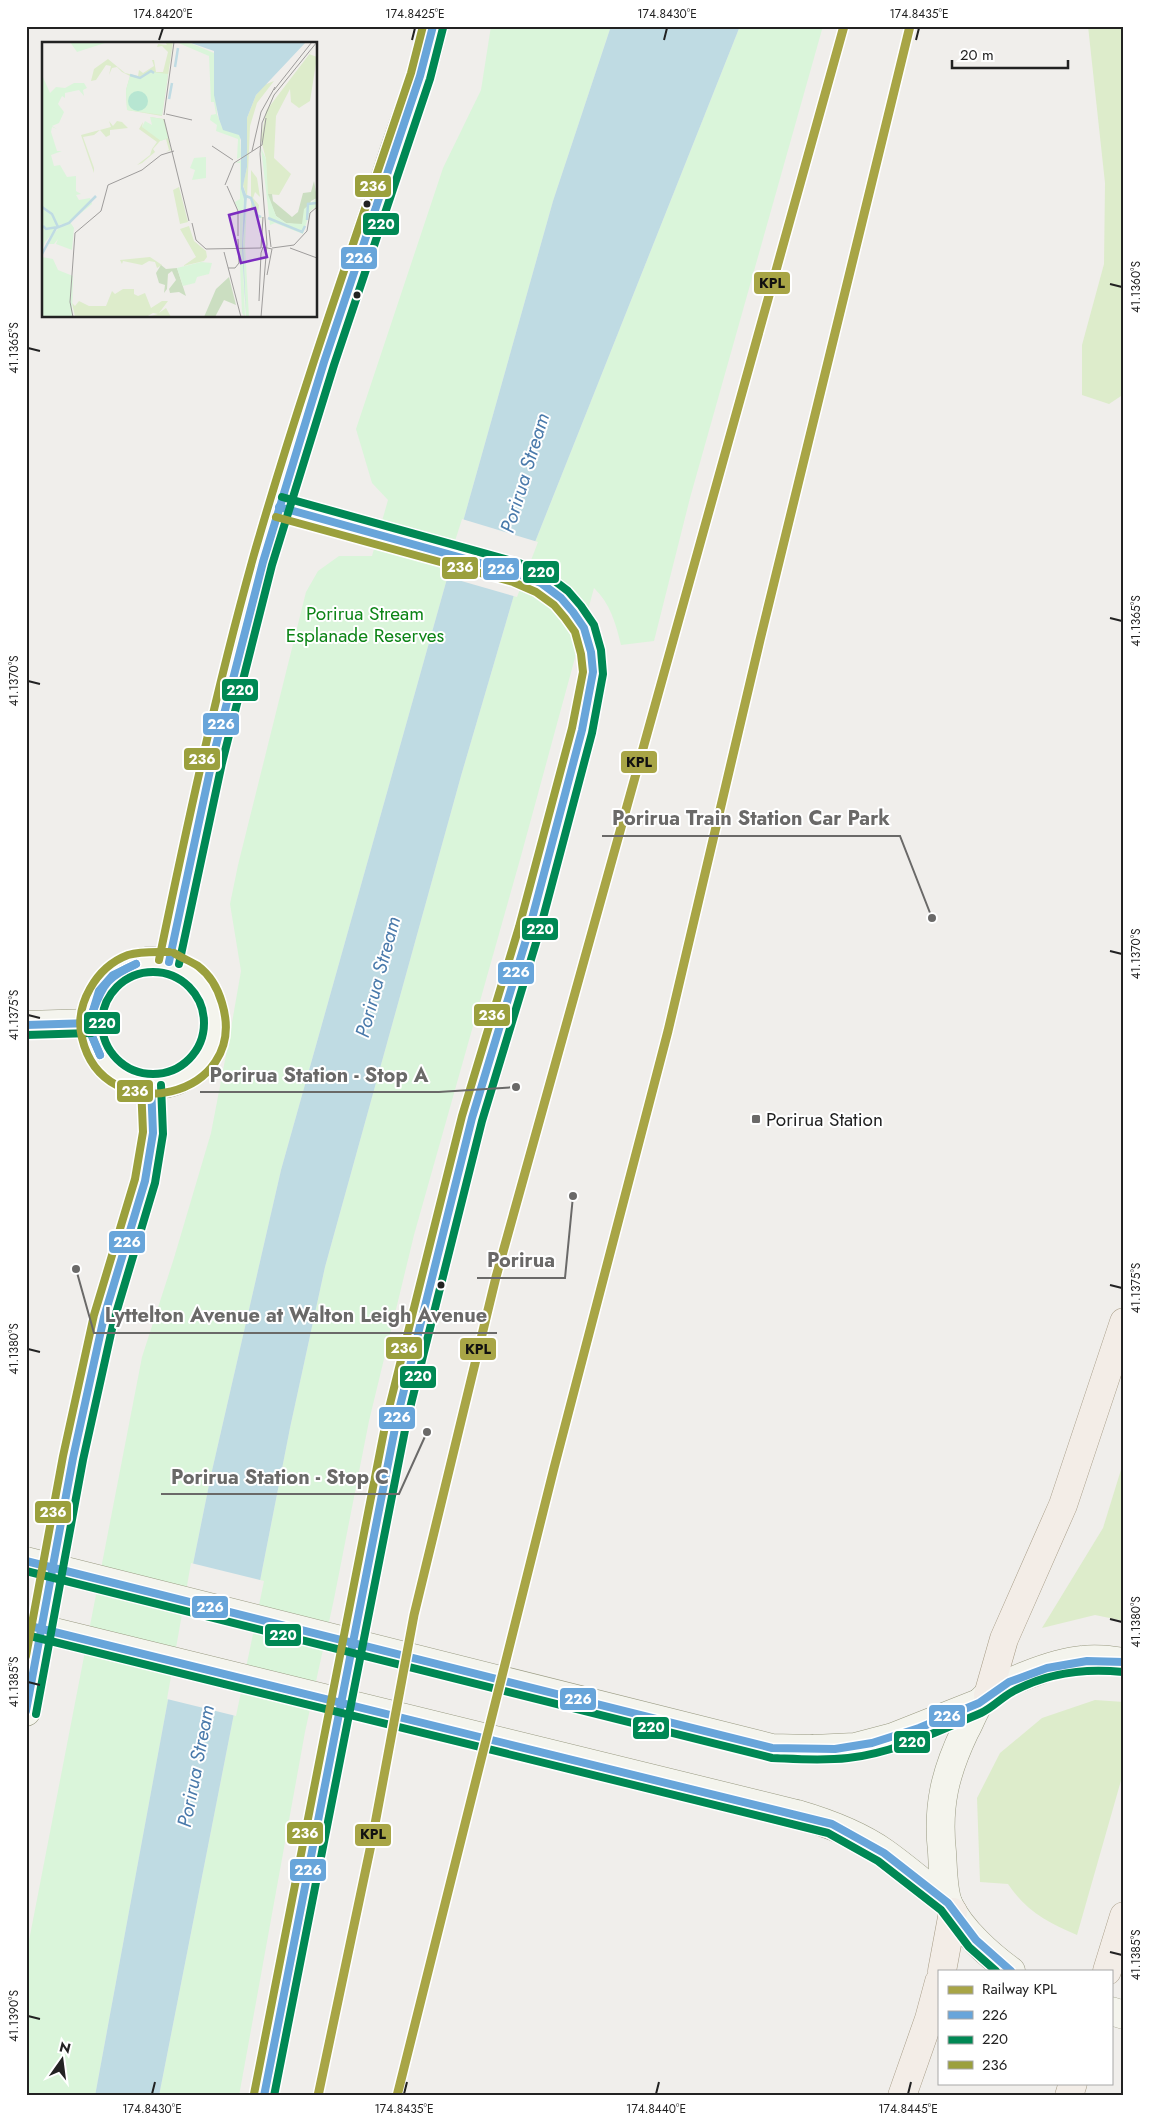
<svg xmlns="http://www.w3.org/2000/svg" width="1150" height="2122" font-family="Jost,sans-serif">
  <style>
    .grass { fill: #ddeccb }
    .park { fill: #daf5da }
    .water { fill: #bfdbe3 }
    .pier { fill: #f0eeeb }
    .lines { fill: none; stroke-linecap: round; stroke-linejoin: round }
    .secondary-casing { stroke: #999a82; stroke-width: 29 }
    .primary-casing { stroke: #a79c86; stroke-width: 29 }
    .secondary { stroke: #f4f4ed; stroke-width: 28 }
    .primary { stroke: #f3ede7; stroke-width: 28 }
    .secondary-bridge-casing { stroke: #999a82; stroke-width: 29; stroke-linecap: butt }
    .secondary-bridge { stroke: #f4f4ed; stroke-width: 28 }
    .bus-1-casing { stroke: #fff; stroke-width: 11 }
    .bus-2-casing { stroke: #fff; stroke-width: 11 }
    .bus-3-casing { stroke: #fff; stroke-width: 11 }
    .bus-1 { stroke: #68a5da; stroke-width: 8 }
    .bus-2 { stroke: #008854; stroke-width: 8 }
    .bus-3 { stroke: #9ba03d; stroke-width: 8 }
    .rail-1-casing { stroke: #fff; stroke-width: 12 }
    .rail-1 { stroke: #a8a546; stroke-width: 9 }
    .ticks { fill: none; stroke: #222; stroke-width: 2 }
    .bus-dot { fill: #222; stroke: #fff; stroke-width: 2 }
    .poi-dot { fill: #6a6968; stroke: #fff; stroke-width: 2 }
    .labels { text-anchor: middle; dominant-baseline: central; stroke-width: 4; stroke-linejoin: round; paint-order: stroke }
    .park-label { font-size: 19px; fill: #0c8416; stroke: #fff }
    .poi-label { font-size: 19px; fill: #222; stroke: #fff; text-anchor: start }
    .water-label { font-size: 20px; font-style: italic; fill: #4a7aab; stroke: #fff }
    .inset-river { fill: none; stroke: #bfdbe3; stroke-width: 2.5 }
    .inset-road { fill: none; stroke: #9e9c9b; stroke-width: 1 }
    .view { fill: #7b2cbf; fill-opacity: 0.15; stroke: #7b2cbf; stroke-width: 2.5 }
    .inset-edge { fill: none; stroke: #222; stroke-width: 2.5 }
    .leader { fill: none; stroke: #6a6968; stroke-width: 2 }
    .callout-dot { fill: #6a6968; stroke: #fff; stroke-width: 2 }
    .callout-label { font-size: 20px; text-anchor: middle; font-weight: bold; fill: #6a6968; stroke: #fff; stroke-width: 4; stroke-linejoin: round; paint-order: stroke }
    .line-badge { stroke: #fff; stroke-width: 2 }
    .badge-label { font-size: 14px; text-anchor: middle; font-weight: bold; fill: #fff }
    .pale-badge-label { font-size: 14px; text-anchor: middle; font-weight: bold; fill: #111 }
    .neatline { fill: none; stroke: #222; stroke-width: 2 }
    .ticks-label { font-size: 12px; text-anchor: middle; fill: #222 }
  </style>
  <rect width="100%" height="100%" fill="#f0eeeb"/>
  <!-- grass -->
  <g class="grass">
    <polygon points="1088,26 1121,26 1124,81 1124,394 1109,404 1082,395 1082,345 1104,264 1105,183"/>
    <polygon points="1124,1460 1124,1621 1095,1615 1042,1628 1103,1528"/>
    <path d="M1095,1700L1124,1702V1770L1077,1935C1048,1923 1025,1910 1008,1884L980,1882L977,1798L1000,1753L1042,1718Z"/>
  </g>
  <!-- park -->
  <g class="park">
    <polygon points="491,26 611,26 553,201 281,1170 211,1475 193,1564 95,2096 26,2096 26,1956 142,1357 174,1258 211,1133 230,1034 241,971 230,904 238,865 306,592 318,571 339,556 372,556 388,500 372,483 356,429 443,168 481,90"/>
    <path d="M740,26H823L690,498L654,641L621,645C616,624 610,603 594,588L521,856L414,1235L369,1421L334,1599L305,1732L239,2096H159L290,1428L325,1267L461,776L514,595Z"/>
  </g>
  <!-- water -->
  <polygon class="water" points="611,26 740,26 514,595 461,776 325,1267 290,1428 159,2096 95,2096 193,1564 211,1475 281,1170 553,201"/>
  <!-- pier -->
  <g class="pier">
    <polygon points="462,519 538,542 517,597 444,576"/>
    <polygon points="191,1563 264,1581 236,1716 167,1699"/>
  </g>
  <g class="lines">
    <!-- secondary casing -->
    <g class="secondary-casing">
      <g id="secondary">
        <circle cx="153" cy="1023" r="62"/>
        <path d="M169,962C205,783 246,605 302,431C331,339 362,248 392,157C406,114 425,71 433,26"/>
        <polyline points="26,1025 91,1023"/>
        <polyline points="26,1712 73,1458 104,1317 145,1181 153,1133 151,1085"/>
        <polyline points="813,1749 855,1747 893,1737 979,1703"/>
        <path d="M797,1814C828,1823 858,1834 885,1853C906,1868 927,1886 948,1903"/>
        <path d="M1011,1971C989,1955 961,1930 949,1905C943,1893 943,1866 942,1852C937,1806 945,1773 965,1731C970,1723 973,1712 979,1704C992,1684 1058,1662 1082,1660C1096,1658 1110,1660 1124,1662"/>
        <polyline points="1111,2011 1124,2015"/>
      </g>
    </g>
    <!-- primary casing -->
    <g class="primary-casing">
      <g id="primary">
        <polyline points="988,1695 1004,1639 1063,1505 1124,1322"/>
        <polyline points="942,1971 953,1912"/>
        <polyline points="1107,1971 1124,1916"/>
        <polyline points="902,2096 929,2019 939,1982"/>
        <polyline points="1069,2096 1073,2083"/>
      </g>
    </g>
    <!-- secondary -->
    <use href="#secondary" class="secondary"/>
    <!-- primary -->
    <use href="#primary" class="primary"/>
    <!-- secondary-bridge casing -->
    <g class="secondary-bridge-casing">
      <g id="secondary-bridge">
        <polyline points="26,1561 772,1748 813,1749"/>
        <polyline points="26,1625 797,1814"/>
      </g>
    </g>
    <!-- secondary-bridge -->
    <use href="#secondary-bridge" class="secondary-bridge"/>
    <!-- bus-1 casing -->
    <g class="bus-1-casing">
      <g id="bus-1">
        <polyline points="169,962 212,761 263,562 324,362 420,76 433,26"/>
        <polyline points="93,1011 99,991 113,975 136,964"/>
        <path d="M93,1011C103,983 109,976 136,964"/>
        <polyline points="92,1013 92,1036 100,1055"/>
        <polyline points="92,1013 91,1034 100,1055"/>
        <polyline points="26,1025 91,1023"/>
        <polyline points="26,1561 772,1748 835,1749 872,1743 919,1728 979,1703 1009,1682 1047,1668 1087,1661 1124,1662"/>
        <polyline points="26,1625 832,1824 884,1853 948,1903 976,1940 1011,1971"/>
        <polyline points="26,1711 73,1458 104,1317 145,1181 153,1133 151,1085"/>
        <polyline points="264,2096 397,1418 472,1118 529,930 582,730 593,672 591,652 584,628 573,612 561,598 541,583 516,573 279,507"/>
      </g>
    </g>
    <!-- bus-2 casing -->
    <g class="bus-2-casing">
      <g id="bus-2">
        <polyline points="179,964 222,763 272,565 334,365 430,79 443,28"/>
        <circle cx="153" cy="1023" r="51"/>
        <polyline points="26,1035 91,1033"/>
        <path d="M26,1571L772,1758C797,1759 822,1761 848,1758C894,1753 938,1731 981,1713C992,1708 1001,1698 1012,1692C1046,1673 1085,1668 1123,1672"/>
        <polyline points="26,1635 828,1833 878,1861 941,1910 969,1947 996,1971"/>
        <polyline points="36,1714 83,1460 114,1320 155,1183 163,1134 161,1085"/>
        <polyline points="274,2096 407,1420 482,1121 539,933 592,733 603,674 601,650 594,625 581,606 568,591 547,575 519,563 282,497"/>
      </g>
    </g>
    <!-- bus-3 casing -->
    <g class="bus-3-casing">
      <g id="bus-3">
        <path d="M169,952C155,952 141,951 128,955C96,967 74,1005 82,1038C104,1132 251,1098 222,1003C218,989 210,975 198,966C190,961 182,958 174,953"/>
        <path d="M159,960C187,825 216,691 253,558C300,394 357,234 411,73L423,26"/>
        <polyline points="26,1656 63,1456 94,1315 135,1179 143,1132 141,1085"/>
        <polyline points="254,2094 387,1416 462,1116 519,927 572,728 583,672 581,654 575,632 565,618 554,605 536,592 513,582 276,517"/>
      </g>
    </g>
    <!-- bus-1 -->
    <use href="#bus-1" class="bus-1"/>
    <!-- bus-2 -->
    <use href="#bus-2" class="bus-2"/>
    <!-- bus-3 -->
    <use href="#bus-3" class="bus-3"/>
    <!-- rail-1 casing -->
    <g class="rail-1-casing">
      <g id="rail-1">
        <polyline points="318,2096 372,1840 414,1615 496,1277 844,26"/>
        <polyline points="397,2096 554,1468 668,1031 760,640 910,26"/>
      </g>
    </g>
    <!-- rail-1 -->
    <use href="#rail-1" class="rail-1"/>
  </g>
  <!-- ticks -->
  <path class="ticks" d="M159,40L163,28M412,40L415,28M664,40L667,28M916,40L919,28M1110,284L1122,287M28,348L40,351M1110,618L1122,621M28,681L40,684M1110,951L1122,954M28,1015L40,1018M1110,1285L1122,1288M28,1349L40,1352M1110,1619L1122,1622M28,1682L40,1685M1110,1952L1122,1955M28,2016L40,2019M152,2094L155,2082M404,2094L407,2082M656,2094L659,2082M908,2094L911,2082"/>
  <!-- markers -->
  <g class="bus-dot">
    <circle cx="367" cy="204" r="4.5"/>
    <circle cx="357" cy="295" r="4.5"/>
    <circle cx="441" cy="1285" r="4.5"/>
  </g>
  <rect class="poi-dot" x="751" y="1114" width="10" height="10" rx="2.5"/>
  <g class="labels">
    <!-- park labels -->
    <g class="park-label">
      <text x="365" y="613">Porirua Stream<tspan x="365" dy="22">Esplanade Reserves</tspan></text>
    </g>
    <!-- poi labels -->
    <g class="poi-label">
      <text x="766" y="1119">Porirua Station</text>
    </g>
    <!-- water labels -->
    <g class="water-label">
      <text transform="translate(525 473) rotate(-73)">Porirua Stream</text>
      <text transform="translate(378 977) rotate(-75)">Porirua Stream</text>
      <text transform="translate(196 1766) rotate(-79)">Porirua Stream</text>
    </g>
  </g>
  <!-- overview -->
  <g transform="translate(42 42)">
    <rect width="275" height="275" fill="#f0eeeb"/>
    <path d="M123,0H131L120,74L85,68L84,48L88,34L80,30L75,25L70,26L67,33L69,24L64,23L54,38L49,39L52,27L66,17L83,31L96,34L97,28L101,31L112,24L110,18H112L114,30H121L126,10L120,4L115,5L116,2L125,3ZM275,2L267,12L275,15L268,59L257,66L249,60L248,47L234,74L232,116L249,132L237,153L225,152L224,117L219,98L224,69ZM232,39L215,61L208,84L205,155L201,143L205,125V76L214,53L222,43ZM108,75L122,77L129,108L124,110L127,108L124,97L118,99L111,107L113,110L100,121L95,123L108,113L110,107L115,100L97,87L101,80L100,85L110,84L116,88L119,81ZM67,79L71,84L75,79L80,80L86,86L68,88V93L64,95L58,88L52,93L41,95L52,126V131L39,93L69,85ZM209,128L215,136L218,155L213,150L211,156L217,163L216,172L221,176H214L211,166L209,168ZM137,145L146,180L138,182L131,148ZM147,184L152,199L164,209L165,215L162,219L141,224L154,215L138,187ZM108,215L120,223L115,226L113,220L107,219L100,223L81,219L80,222L78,218ZM81,247H92V252L96,254L103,251L109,266L120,259H126L117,271L124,266L129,275H105L116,272L111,271L104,275H33L30,261L33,264L37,259L47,264H64L70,249L73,252Z" fill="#ddeccb"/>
    <path d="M272,139L275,156L269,159L260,183L244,181L234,174L225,152H230L231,159L250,175L256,170L261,151L269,150ZM119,223L124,227L135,226L144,254L137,250L128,251L127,247L134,238L130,229L126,232L125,247L122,251L123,243L117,241L114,231ZM187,235L194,263L182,258L173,275H162L174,247Z" fill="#cbdec1"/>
    <path d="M28,0H66L35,10ZM134,0L148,1L172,11L175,72L180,85L198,93L199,115L195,117L196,97L174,89L175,83L168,78L169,73L174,72L172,60H169L167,14ZM109,30L126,32L120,73L85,68L84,48L88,34L98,37ZM0,33L8,51L14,45L23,46L32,41H42L45,46L41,48L42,54L37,48L23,51V56L20,54L16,62L22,70L17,81L10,84L15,87L10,85L9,90L15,109H20L9,113L12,124L18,123L25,135L34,134V149L39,152L34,153L37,158L48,156L50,162L28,180L32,186L30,208L14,202L16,197L12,202H4L18,184L22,183L19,182L3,200L0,208ZM108,75L121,77L126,96L119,99L100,85L103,79L110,83ZM219,106L224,117L226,152L234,174L244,181L260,182L262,167L275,156V164L268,169L261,192L233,181L228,183ZM164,115V136L150,138L153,128L148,126L152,116ZM199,118V147L202,155L200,198L203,275L200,271L198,224V172L193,160L198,157V121H194ZM205,157L203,203L207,275H204L201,200ZM0,215L11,217L16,228L31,234L30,275H0ZM159,220L170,221L167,232L155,235L153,241L141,244L135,226Z" fill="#daf5da"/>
    <path d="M86 59a10 10 0 1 1 20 0a10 10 0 1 1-20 0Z" fill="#b7e6d2"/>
    <path d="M146,0H264L214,53L205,76V125L201,144L205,155L201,200L204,275L200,205L202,157L199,147V98L197,93L181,88L177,77L172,53V9Z" fill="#bfdbe3"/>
    <path class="inset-river" d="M133,25L136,6M88,33L98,36L109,29L112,31M127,57L130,41M204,154L209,156L215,173L219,175M0,165L10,172L16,185L4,187L1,184M226,176L260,190L263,184M265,178L266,162L275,161M0,212L14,186L27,181L54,154"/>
    <path class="inset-road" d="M232,48L270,0M124,72L150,78M122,73L132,0M122,77L147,179M170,104L191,118M210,109L219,70L233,45M192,121L220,103L224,76M183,143L192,121M185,144L196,169V194M150,181L154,198L164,207L219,206M227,188L229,205M219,206L221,175M230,206L252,203L265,189L268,171L275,165M248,206L275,216M182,210L199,275M219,211L221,205L230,207L225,233M186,226H193L197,221L196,197M217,259L219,211M31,275L28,260L33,191L59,169L66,143L100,128L119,113L132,109M219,275L225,202L218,112L220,81L232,53L275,0"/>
    <path class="view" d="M213,166L225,215L199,221L187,173Z"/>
    <rect width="275" height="275" class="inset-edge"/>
  </g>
  <!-- callouts -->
  <path class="leader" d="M932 918L900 836H602M516 1087L439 1092H200M573 1196L565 1278H477M76 1269L94 1333H497M427 1432L399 1494H161"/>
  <g class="callout-dot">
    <circle cx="932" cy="918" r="5"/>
    <circle cx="516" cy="1087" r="5"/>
    <circle cx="573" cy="1196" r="5"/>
    <circle cx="76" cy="1269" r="5"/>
    <circle cx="427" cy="1432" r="5"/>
  </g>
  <g class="callout-label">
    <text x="751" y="825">Porirua Train Station Car Park</text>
    <text x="319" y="1082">Porirua Station - Stop A</text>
    <text x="521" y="1267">Porirua</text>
    <text x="296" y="1322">Lyttelton Avenue at Walton Leigh Avenue</text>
    <text x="280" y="1484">Porirua Station - Stop C</text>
  </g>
  <g class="line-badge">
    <rect x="354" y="174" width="38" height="24" rx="5" fill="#9ba03d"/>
    <rect x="362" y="212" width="38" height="24" rx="5" fill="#008854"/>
    <rect x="340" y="246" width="38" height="24" rx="5" fill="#68a5da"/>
    <rect x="753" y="271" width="38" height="24" rx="5" fill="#a8a546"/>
    <rect x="441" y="556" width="38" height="24" rx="5" fill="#9ba03d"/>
    <rect x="482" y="557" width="38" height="24" rx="5" fill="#68a5da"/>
    <rect x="522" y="560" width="38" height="24" rx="5" fill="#008854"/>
    <rect x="221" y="678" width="38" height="24" rx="5" fill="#008854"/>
    <rect x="202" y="712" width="38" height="24" rx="5" fill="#68a5da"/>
    <rect x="183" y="747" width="38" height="24" rx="5" fill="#9ba03d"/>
    <rect x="620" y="750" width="38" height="24" rx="5" fill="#a8a546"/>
    <rect x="521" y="917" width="38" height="24" rx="5" fill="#008854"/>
    <rect x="497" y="961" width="38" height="24" rx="5" fill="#68a5da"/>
    <rect x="473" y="1003" width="38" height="24" rx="5" fill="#9ba03d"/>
    <rect x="83" y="1011" width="38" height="24" rx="5" fill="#008854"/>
    <rect x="116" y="1079" width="38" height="24" rx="5" fill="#9ba03d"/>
    <rect x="108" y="1230" width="38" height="24" rx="5" fill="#68a5da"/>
    <rect x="385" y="1336" width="38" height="24" rx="5" fill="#9ba03d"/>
    <rect x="459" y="1337" width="38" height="24" rx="5" fill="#a8a546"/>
    <rect x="399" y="1365" width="38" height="24" rx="5" fill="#008854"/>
    <rect x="378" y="1406" width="38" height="24" rx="5" fill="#68a5da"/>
    <rect x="34" y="1500" width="38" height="24" rx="5" fill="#9ba03d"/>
    <rect x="191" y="1595" width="38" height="24" rx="5" fill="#68a5da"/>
    <rect x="264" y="1623" width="38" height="24" rx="5" fill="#008854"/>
    <rect x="559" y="1687" width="38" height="24" rx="5" fill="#68a5da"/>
    <rect x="928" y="1704" width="38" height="24" rx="5" fill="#68a5da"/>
    <rect x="632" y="1716" width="38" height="24" rx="5" fill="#008854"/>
    <rect x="893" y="1730" width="38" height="24" rx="5" fill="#008854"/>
    <rect x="286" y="1821" width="38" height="24" rx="5" fill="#9ba03d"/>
    <rect x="354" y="1823" width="38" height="24" rx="5" fill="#a8a546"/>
    <rect x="289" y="1858" width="38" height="24" rx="5" fill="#68a5da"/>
  </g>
  <g class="badge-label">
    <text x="373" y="191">236</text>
    <text x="381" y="229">220</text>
    <text x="359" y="263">226</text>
    <text x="460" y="572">236</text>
    <text x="501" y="574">226</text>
    <text x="541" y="577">220</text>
    <text x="240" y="695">220</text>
    <text x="221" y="729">226</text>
    <text x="202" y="764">236</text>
    <text x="540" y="934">220</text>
    <text x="516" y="977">226</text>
    <text x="492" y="1020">236</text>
    <text x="102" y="1028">220</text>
    <text x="135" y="1096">236</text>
    <text x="127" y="1247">226</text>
    <text x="404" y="1353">236</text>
    <text x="418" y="1381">220</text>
    <text x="397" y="1422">226</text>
    <text x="53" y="1517">236</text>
    <text x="210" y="1612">226</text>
    <text x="283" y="1640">220</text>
    <text x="578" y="1704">226</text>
    <text x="947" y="1721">226</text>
    <text x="651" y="1732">220</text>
    <text x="912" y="1747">220</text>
    <text x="305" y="1838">236</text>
    <text x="308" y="1875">226</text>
  </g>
  <g class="pale-badge-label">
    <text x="772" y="288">KPL</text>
    <text x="639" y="767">KPL</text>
    <text x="478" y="1354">KPL</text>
    <text x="373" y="1839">KPL</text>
  </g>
  <!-- border -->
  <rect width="1150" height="2122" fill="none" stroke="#ffffff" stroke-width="55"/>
  <!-- legend -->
  <rect x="938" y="1970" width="175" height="115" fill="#ffffff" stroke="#a7a7a7"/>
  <rect x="948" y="1986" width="25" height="8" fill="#a8a546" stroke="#a7a7a7"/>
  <text x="982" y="1994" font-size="15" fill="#222222">Railway KPL</text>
  <rect x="948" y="2011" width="25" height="8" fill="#68a5da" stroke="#a7a7a7"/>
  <text x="982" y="2020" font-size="15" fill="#222222">226</text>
  <rect x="948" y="2036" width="25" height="8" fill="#008854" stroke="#a7a7a7"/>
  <text x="982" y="2044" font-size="15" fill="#222222">220</text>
  <rect x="948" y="2061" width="25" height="8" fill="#9ba03d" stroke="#a7a7a7"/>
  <text x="982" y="2070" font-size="15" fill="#222222">236</text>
  <!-- north arrow -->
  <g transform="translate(62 2060) rotate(14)" stroke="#ffffff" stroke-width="4" paint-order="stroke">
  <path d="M0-4L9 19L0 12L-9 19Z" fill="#222222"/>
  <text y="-8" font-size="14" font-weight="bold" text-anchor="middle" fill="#222222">N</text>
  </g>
  <!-- scale -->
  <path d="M952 60v8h116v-8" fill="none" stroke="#222222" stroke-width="2.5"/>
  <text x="960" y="60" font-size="15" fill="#222222" stroke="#ffffff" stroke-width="4" paint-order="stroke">20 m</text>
  <rect x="28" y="28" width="1094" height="2066" class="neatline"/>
  <g class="ticks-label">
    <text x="163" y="18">174.8420°E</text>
    <text x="415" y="18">174.8425°E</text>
    <text x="667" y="18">174.8430°E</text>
    <text x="919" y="18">174.8435°E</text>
    <text transform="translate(1136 287) rotate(-90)" y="4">41.1360°S</text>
    <text transform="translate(14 348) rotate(-90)" y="4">41.1365°S</text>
    <text transform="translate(1136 621) rotate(-90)" y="4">41.1365°S</text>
    <text transform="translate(14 681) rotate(-90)" y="4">41.1370°S</text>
    <text transform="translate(1136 954) rotate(-90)" y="4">41.1370°S</text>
    <text transform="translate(14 1015) rotate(-90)" y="4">41.1375°S</text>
    <text transform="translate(1136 1288) rotate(-90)" y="4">41.1375°S</text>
    <text transform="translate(14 1349) rotate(-90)" y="4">41.1380°S</text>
    <text transform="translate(1136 1622) rotate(-90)" y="4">41.1380°S</text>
    <text transform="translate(14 1682) rotate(-90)" y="4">41.1385°S</text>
    <text transform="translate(1136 1955) rotate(-90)" y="4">41.1385°S</text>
    <text transform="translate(14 2016) rotate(-90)" y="4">41.1390°S</text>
    <text x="152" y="2113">174.8430°E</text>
    <text x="404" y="2113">174.8435°E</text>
    <text x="656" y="2113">174.8440°E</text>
    <text x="908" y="2113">174.8445°E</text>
  </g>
</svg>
